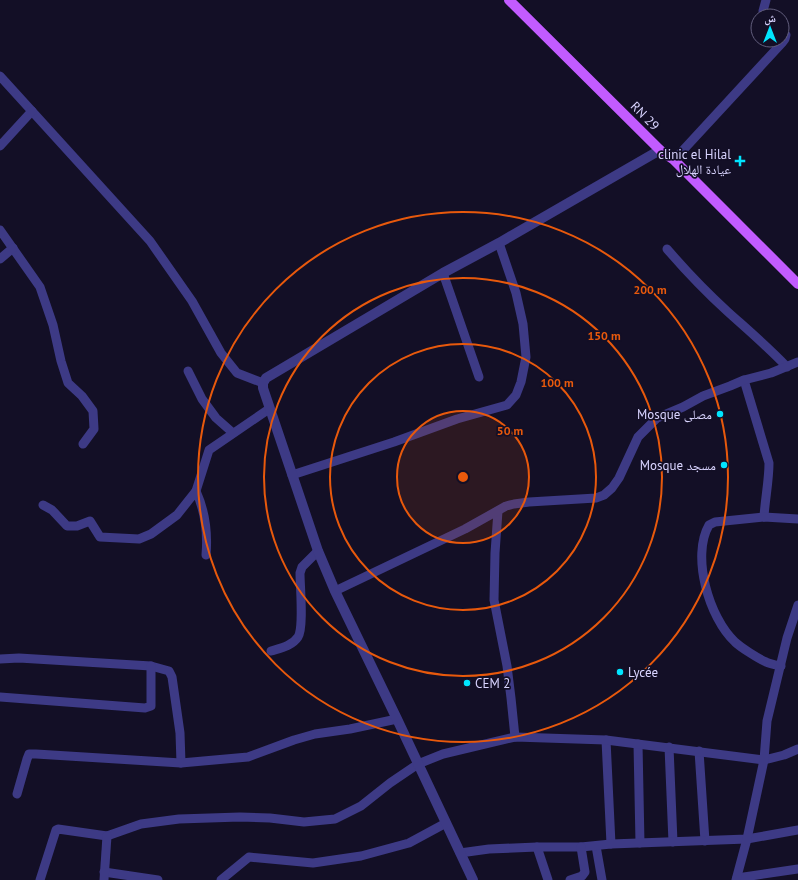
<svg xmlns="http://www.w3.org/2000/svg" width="798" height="880" font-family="'PT Sans','Noto Naskh Arabic',sans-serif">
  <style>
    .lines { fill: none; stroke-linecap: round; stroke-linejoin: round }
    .minor { stroke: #3d3a85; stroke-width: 9 }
    .tertiary { stroke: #3d3a85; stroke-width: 10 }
    .primary { stroke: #c25bff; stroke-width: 10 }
    .ring { fill: none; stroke: #e8590c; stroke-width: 2 }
    .poi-dot { fill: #00e5ff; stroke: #130f26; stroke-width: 1.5 }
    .labels { text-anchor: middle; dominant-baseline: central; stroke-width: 3.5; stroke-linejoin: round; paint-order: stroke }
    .street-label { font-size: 13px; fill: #d9d4ff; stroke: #130f26 }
    .poi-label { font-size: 13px; fill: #d9d4ff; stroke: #130f26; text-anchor: end }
    .centre { fill: #e8590c; stroke: #130f26; stroke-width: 2 }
    .ring-label { font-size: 12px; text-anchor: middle; font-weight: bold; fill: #e8590c; stroke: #130f26; stroke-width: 3.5; stroke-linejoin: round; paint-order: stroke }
  </style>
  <rect width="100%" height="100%" fill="#130f26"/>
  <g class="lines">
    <!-- minor -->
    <g class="minor">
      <polyline points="765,16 763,11 766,0"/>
      <polyline points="0,76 150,241 192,301 221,353 237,373 263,383"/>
      <polyline points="0,146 32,111"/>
      <polyline points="674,160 782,43 785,39 786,35 782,31"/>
      <polyline points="0,230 40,287 53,325 61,361 68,383 82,396 93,411 94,429 83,444"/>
      <path d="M667,249C686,271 706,292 728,312C748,330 768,347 787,367"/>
      <polyline points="0,259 13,248"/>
      <polyline points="443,273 479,377"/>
      <polyline points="188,371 202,399 216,418 233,433"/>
      <path d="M744,380L769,463C769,481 765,499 764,517"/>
      <polyline points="292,475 394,442 457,419 507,405 516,395 521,382 526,357 523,324 516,293 499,243"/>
      <polyline points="196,491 209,450 269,409"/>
      <path d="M43,505L52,510L67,526H77L90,521L100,537L139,539L151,534L177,515L196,491C205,511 208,532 206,555"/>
      <polyline points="498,511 495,553 494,600 507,666 511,698 515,737"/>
      <polyline points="335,591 465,529 506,506 514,504 529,502 596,498 604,495 612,488 619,478 638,437 657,418 683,407 703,396 730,386 744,380 771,373 798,362"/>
      <path d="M271,651C281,648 292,646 298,637C304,628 300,586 300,573L302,567L318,551"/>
      <polyline points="0,659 19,658 151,666 169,671 172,677 180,733 181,763"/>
      <path d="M781,666C776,665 770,664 766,662C759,659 740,647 735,642C709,618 691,556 709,525L715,522L764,517L798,519"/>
      <polyline points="0,697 145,708 151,706 151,666"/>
      <polyline points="606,740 611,844"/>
      <polyline points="638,744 640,843"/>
      <polyline points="669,747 673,842"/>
      <polyline points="699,751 705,841"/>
      <polyline points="17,794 27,759 29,754 36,754 181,763 248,757 294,740 315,734 350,729 397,719"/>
      <polyline points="596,846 602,880"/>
      <polyline points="537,847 548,880"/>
      <polyline points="460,853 489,849 537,847 581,847 611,844 747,839 798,830"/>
      <polyline points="104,872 158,880"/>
      <polyline points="737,878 798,869"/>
      <polyline points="40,880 56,830 58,829 107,836 141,824 179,819 240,817 270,818 304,822 335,819 361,806 390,783 418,764 443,754 515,737 606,740 764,760 784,755 798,749"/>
      <polyline points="104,880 107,836"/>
      <polyline points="221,880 249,857 313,863 361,856 409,843 446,823"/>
      <polyline points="570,880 582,876 585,872 581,847"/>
      <polyline points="736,880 747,839 764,760 767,721 787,638 798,605"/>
    </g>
    <!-- tertiary -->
    <polyline class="tertiary" points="473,880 397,719 335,591 318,551 263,388 263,383 266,378 443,273 499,243 660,150"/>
    <!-- primary -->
    <polyline class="primary" points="509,0 660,150 674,160 798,284"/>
  </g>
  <!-- distance rings -->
  <circle cx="463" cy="477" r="66" fill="#e8590c" fill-opacity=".12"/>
  <g class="ring">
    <circle cx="463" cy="477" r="66"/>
    <circle cx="463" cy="477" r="133"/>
    <circle cx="463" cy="477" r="199"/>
    <circle cx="463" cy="477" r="265"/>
  </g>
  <!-- markers -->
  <g class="poi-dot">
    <path d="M738 155h4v4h4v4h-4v4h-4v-4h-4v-4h4z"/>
    <circle cx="720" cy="414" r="4"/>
    <circle cx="724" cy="465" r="4"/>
    <circle cx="620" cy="672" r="4"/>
    <circle cx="467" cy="683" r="4"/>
  </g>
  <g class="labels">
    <!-- street labels -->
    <g class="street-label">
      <text transform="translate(645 116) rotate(45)">RN 29</text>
    </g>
    <!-- poi labels -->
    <g class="poi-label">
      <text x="731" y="154">clinic el Hilal<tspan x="731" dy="15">عيادة الهلال</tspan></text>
      <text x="712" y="414">Mosque مصلى</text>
      <text x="716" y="465">Mosque مسجد</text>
      <text x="628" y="672" text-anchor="start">Lycée</text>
      <text x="475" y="683" text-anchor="start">CEM 2</text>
    </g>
  </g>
  <circle cx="463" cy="477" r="6" class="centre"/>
  <g class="ring-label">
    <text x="650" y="294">200 m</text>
    <text x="604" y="340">150 m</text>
    <text x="557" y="387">100 m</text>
    <text x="510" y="435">50 m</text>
  </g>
  <!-- north arrow -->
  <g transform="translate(770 28)"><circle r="19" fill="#130f26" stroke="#625e7d"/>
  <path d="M0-3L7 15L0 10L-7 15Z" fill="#00e5ff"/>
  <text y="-6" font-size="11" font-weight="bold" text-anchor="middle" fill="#d9d4ff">ش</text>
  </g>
</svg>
